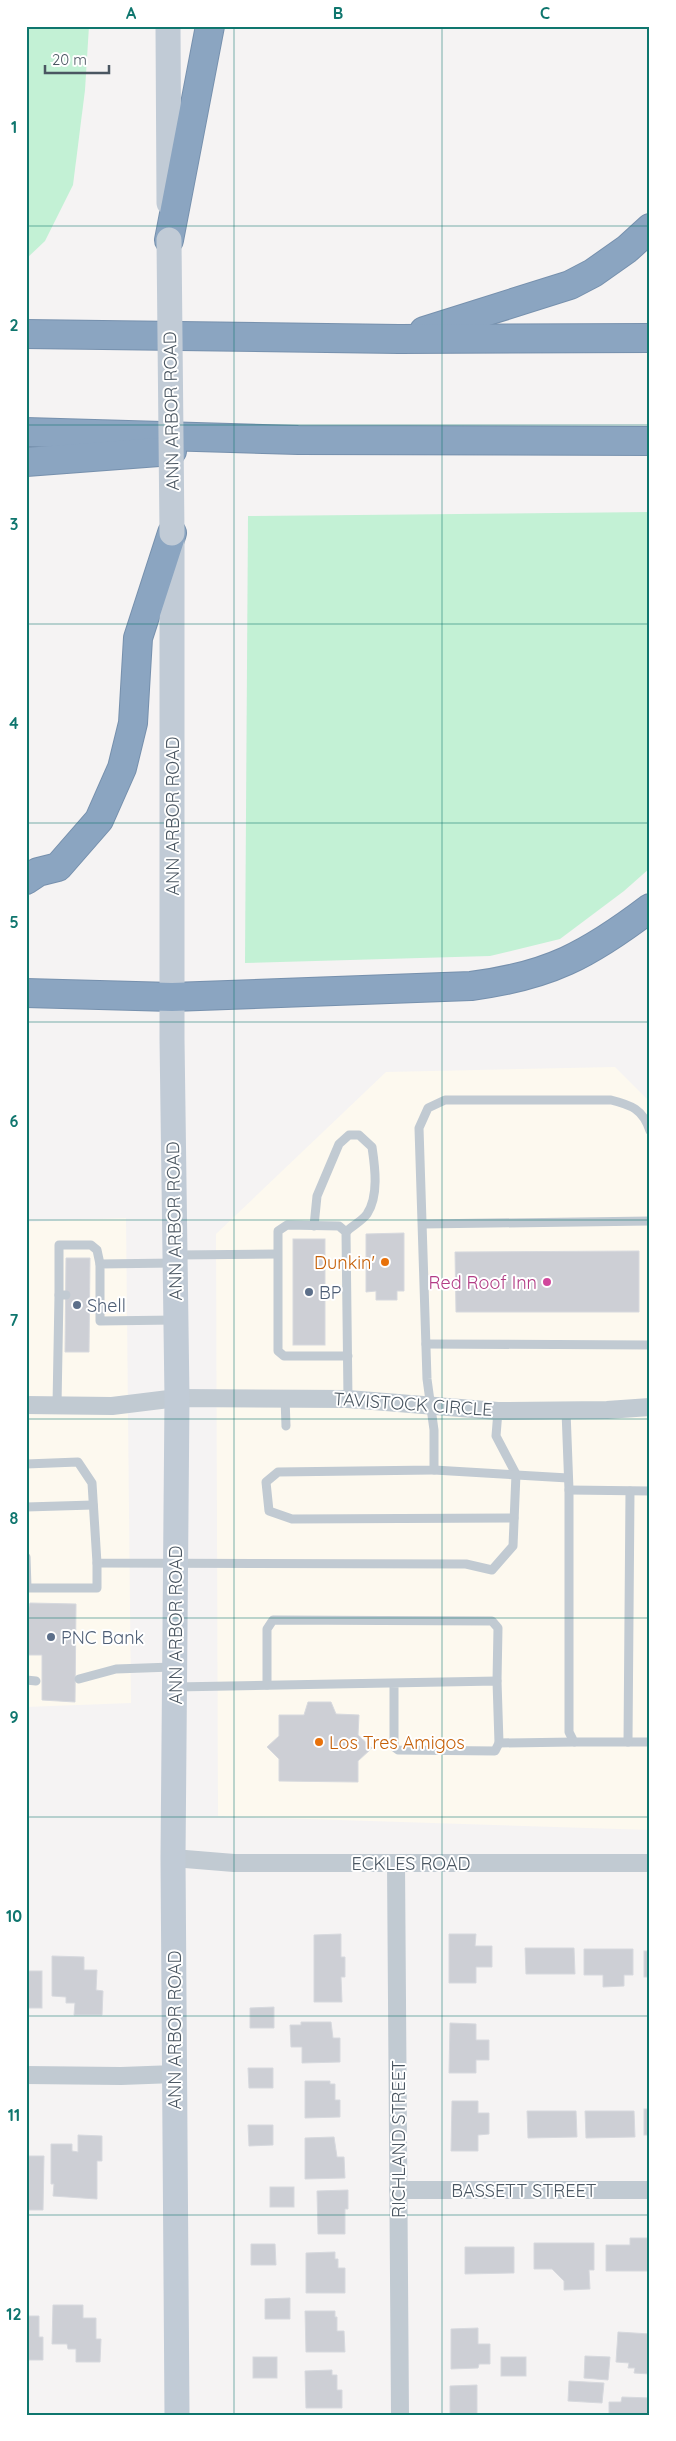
<svg xmlns="http://www.w3.org/2000/svg" width="676" height="2441" font-family="Quicksand,sans-serif">
  <style>
    .commercial { fill: #fdf9ef }
    .green { fill: #c3f1d5 }
    .building { fill: #cdcfd5; stroke: #d7d9de }
    .lines { fill: none; stroke-linecap: round; stroke-linejoin: round }
    .highway-casing { stroke: #7690ad; stroke-width: 30 }
    .lane { stroke: #c1cad2; stroke-width: 9 }
    .street { stroke: #c1cad2; stroke-width: 18 }
    .secondary { stroke: #c1cbd6; stroke-width: 25 }
    .highway { stroke: #8ba5c1; stroke-width: 28 }
    .secondary-bridge { stroke: #c1cbd6; stroke-width: 25 }
    .grid { fill: none; stroke: #0f766e; stroke-width: 1; stroke-opacity: 0.55 }
    .food-dot { fill: #e8710a; stroke: #fff; stroke-width: 2 }
    .hotel-dot { fill: #d1479c; stroke: #fff; stroke-width: 2 }
    .service-dot { fill: #5c6f8a; stroke: #fff; stroke-width: 2 }
    .labels { text-anchor: middle; dominant-baseline: central; stroke-width: 4; stroke-linejoin: round; paint-order: stroke }
    .street-label { font-size: 18px; fill: #4a5661; stroke: #fff }
    .food-label { font-size: 18px; fill: #c56008; stroke: #fff; text-anchor: end }
    .hotel-label { font-size: 18px; fill: #b23c85; stroke: #fff; text-anchor: end }
    .service-label { font-size: 18px; fill: #4e5e75; stroke: #fff; text-anchor: start }
    .neatline { fill: none; stroke: #0f766e; stroke-width: 2 }
    .grid-label { font-size: 16px; text-anchor: middle; font-weight: bold; fill: #0f766e }
  </style>
  <rect width="100%" height="100%" fill="#f5f3f3"/>
  <!-- commercial -->
  <g class="commercial">
    <polygon points="615,1067 650,1102 650,1830 218,1816 216,1234 386,1072"/>
    <polygon points="126,1218 131,1703 26,1707 26,1222"/>
  </g>
  <!-- green -->
  <g class="green">
    <polygon points="26,26 89,26 85,90 73,185 45,241 26,259"/>
    <polygon points="650,512 650,868 624,891 560,939 490,956 245,963 248,516"/>
  </g>
  <!-- building -->
  <g class="building">
    <polygon points="404,1233 404,1291 397,1291 397,1300 376,1300 376,1291 366,1292 366,1234"/>
    <rect x="293" y="1239" width="32" height="106"/>
    <rect x="26" y="1242" width="1" height="108"/>
    <polygon points="639,1251 639,1312 456,1312 455,1252"/>
    <polygon points="66,1258 90,1258 89,1352 65,1352"/>
    <polygon points="30,1603 76,1604 75,1702 42,1700 42,1655 26,1655 26,1618"/>
    <polygon points="308,1702 331,1702 336,1714 359,1715 358,1735 372,1748 358,1761 358,1782 279,1781 279,1759 267,1747 279,1736 279,1715 304,1715"/>
    <polygon points="341,1934 341,1957 345,1957 345,1977 341,1977 342,2002 314,2002 314,1935"/>
    <polygon points="449,1934 476,1934 475,1946 492,1946 492,1967 476,1967 476,1983 449,1983"/>
    <polygon points="525,1948 574,1948 575,1974 526,1974"/>
    <polygon points="584,1949 633,1949 633,1975 624,1975 624,1986 603,1987 603,1975 584,1975"/>
    <rect x="644" y="1951" width="6" height="26"/>
    <polygon points="52,1956 84,1957 84,1970 97,1970 96,1990 103,1991 102,2015 74,2015 75,2003 66,2003 66,1997 52,1996"/>
    <rect x="26" y="1971" width="16" height="37"/>
    <polygon points="274,2007 274,2028 250,2028 250,2008"/>
    <polygon points="301,2022 331,2022 333,2038 340,2038 340,2062 302,2063 302,2047 291,2047 290,2025 301,2025"/>
    <polygon points="450,2023 476,2024 476,2040 489,2040 489,2060 476,2060 476,2073 449,2073"/>
    <polygon points="248,2068 273,2068 273,2088 249,2088"/>
    <polygon points="305,2081 330,2081 330,2084 335,2084 335,2100 340,2100 340,2117 305,2118"/>
    <polygon points="452,2101 478,2101 478,2113 489,2113 489,2134 478,2135 478,2151 451,2151"/>
    <rect x="644" y="2109" width="6" height="26"/>
    <polygon points="527,2111 576,2111 577,2137 528,2138"/>
    <polygon points="585,2111 634,2111 635,2137 586,2138"/>
    <polygon points="248,2125 273,2125 273,2145 249,2146"/>
    <polygon points="78,2135 102,2136 102,2161 97,2161 97,2199 53,2196 54,2184 51,2184 51,2144 72,2144 72,2151 78,2152"/>
    <polygon points="334,2137 337,2157 344,2157 345,2178 305,2179 305,2138"/>
    <polygon points="26,2150 28,2150 28,2156 44,2156 43,2210 26,2210"/>
    <rect x="270" y="2187" width="24" height="20"/>
    <polygon points="348,2190 348,2209 345,2209 345,2234 318,2234 317,2191"/>
    <polygon points="630,2238 650,2238 650,2271 606,2271 606,2245 630,2245"/>
    <polygon points="534,2243 594,2243 594,2270 589,2270 590,2289 564,2290 564,2281 552,2269 534,2269"/>
    <polygon points="251,2244 275,2244 276,2265 251,2265"/>
    <polygon points="465,2247 514,2247 514,2273 465,2274"/>
    <polygon points="335,2252 335,2259 338,2259 338,2268 345,2268 345,2293 306,2293 306,2253"/>
    <polygon points="290,2298 290,2319 265,2319 265,2299"/>
    <polygon points="53,2305 83,2305 83,2318 96,2318 96,2339 101,2339 100,2362 76,2362 76,2349 68,2349 67,2344 52,2344"/>
    <polygon points="305,2311 335,2311 335,2317 337,2317 337,2331 344,2331 345,2352 306,2352"/>
    <polygon points="26,2316 39,2316 39,2337 43,2337 43,2360 26,2360"/>
    <polygon points="478,2328 478,2344 490,2344 490,2364 479,2364 478,2368 451,2369 451,2329"/>
    <polygon points="618,2332 650,2334 650,2374 634,2373 635,2368 628,2368 629,2363 616,2362"/>
    <polygon points="585,2356 610,2357 608,2380 584,2378"/>
    <rect x="253" y="2357" width="24" height="21"/>
    <rect x="501" y="2357" width="25" height="19"/>
    <polygon points="332,2370 332,2375 337,2375 337,2390 342,2390 342,2408 306,2408 305,2371"/>
    <polygon points="569,2381 604,2383 602,2403 568,2401"/>
    <polygon points="477,2385 477,2415 450,2415 450,2386"/>
    <polygon points="622,2397 650,2398 650,2415 609,2415 609,2402 621,2402"/>
  </g>
  <g class="lines">
    <!-- highway casing -->
    <g class="highway-casing">
      <g id="highway">
        <polyline points="169,240 210,26"/>
        <polyline points="424,331 570,285 593,273 627,249 650,228"/>
        <polyline points="26,334 399,339 650,338"/>
        <polyline points="26,432 298,440 650,441"/>
        <polyline points="26,462 172,451"/>
        <polyline points="26,880 38,872 58,867 99,820 122,768 133,723 138,638 172,533"/>
        <path d="M26,993L172,997L471,986C549,976 588,955 650,908"/>
      </g>
    </g>
    <!-- lane -->
    <g class="lane">
      <polyline points="423,1224 650,1221"/>
      <path d="M314,1226L317,1196L339,1144L349,1135H359L372,1147C375,1167 379,1196 367,1214C362,1221 352,1226 346,1232"/>
      <polyline points="177,1255 277,1254"/>
      <polyline points="174,1263 100,1264 100,1321 175,1320"/>
      <polyline points="59,1295 59,1245 91,1245 97,1250 100,1264"/>
      <polyline points="426,1344 650,1345"/>
      <polyline points="348,1356 284,1356 278,1351 278,1231 287,1225 339,1226 346,1232 348,1399"/>
      <polyline points="285,1398 286,1426"/>
      <polyline points="57,1405 59,1295 66,1295"/>
      <polyline points="566,1411 569,1490 569,1732 574,1742 650,1742"/>
      <polyline points="26,1464 78,1462 92,1483 97,1563 466,1564 492,1570 513,1546 516,1474 496,1436 498,1411"/>
      <polyline points="434,1470 568,1478"/>
      <polyline points="569,1490 650,1491"/>
      <polyline points="26,1507 93,1505"/>
      <path d="M514,1518L292,1519L269,1511L266,1482L278,1472L434,1470V1430L427,1379L419,1128L428,1108L445,1100H611C631,1105 643,1109 650,1131"/>
      <polyline points="26,1557 27,1588 97,1588 97,1563"/>
      <polyline points="79,1679 116,1669 172,1667"/>
      <polyline points="26,1680 36,1681"/>
      <polyline points="267,1685 267,1629 273,1620 492,1621 498,1628 497,1681"/>
      <polyline points="175,1687 497,1681 499,1743 495,1751 398,1750 394,1747 394,1683"/>
      <polyline points="628,1742 630,1491"/>
      <polyline points="499,1743 574,1742"/>
    </g>
    <!-- street -->
    <g class="street">
      <polyline points="26,1405 112,1406 177,1398 348,1399 498,1411 607,1410 650,1407"/>
      <polyline points="173,1858 234,1863 650,1863"/>
      <polyline points="396,1863 400,2415"/>
      <polyline points="26,2075 121,2076 175,2074"/>
      <polyline points="398,2190 650,2190"/>
    </g>
    <!-- secondary -->
    <g class="secondary">
      <polyline points="168,26 169,203"/>
      <polyline points="172,542 172,1039 177,1398 173,1858 177,2415"/>
    </g>
    <!-- highway -->
    <use href="#highway" class="highway"/>
    <!-- secondary-bridge -->
    <polyline class="secondary-bridge" points="169,240 172,533"/>
  </g>
  <!-- grid -->
  <path class="grid" d="M234,26V2415M442,26V2415M26,226H650M26,425H650M26,624H650M26,823H650M26,1022H650M26,1220H650M26,1419H650M26,1618H650M26,1817H650M26,2016H650M26,2215H650"/>
  <!-- markers -->
  <g class="food-dot">
    <circle cx="385" cy="1262" r="5"/>
    <circle cx="319" cy="1742" r="5"/>
  </g>
  <circle class="hotel-dot" cx="547" cy="1282" r="5"/>
  <g class="service-dot">
    <circle cx="309" cy="1292" r="5"/>
    <circle cx="77" cy="1305" r="5"/>
    <circle cx="51" cy="1637" r="5"/>
  </g>
  <g class="labels">
    <!-- street labels -->
    <g class="street-label">
      <text transform="translate(171 411) rotate(-91)">ANN ARBOR ROAD</text>
      <text transform="translate(172 816) rotate(-90)">ANN ARBOR ROAD</text>
      <text transform="translate(174 1221) rotate(-91)">ANN ARBOR ROAD</text>
      <text transform="translate(413 1404) rotate(4)">TAVISTOCK CIRCLE</text>
      <text transform="translate(175 1625) rotate(-90)">ANN ARBOR ROAD</text>
      <text x="411" y="1863">ECKLES ROAD</text>
      <text transform="translate(174 2030) rotate(-90)">ANN ARBOR ROAD</text>
      <text transform="translate(398 2139) rotate(-90)">RICHLAND STREET</text>
      <text x="524" y="2190">BASSETT STREET</text>
    </g>
    <!-- food labels -->
    <g class="food-label">
      <text x="375" y="1262">Dunkin'</text>
      <text x="329" y="1742" text-anchor="start">Los Tres Amigos</text>
    </g>
    <!-- hotel labels -->
    <g class="hotel-label">
      <text x="537" y="1282">Red Roof Inn</text>
    </g>
    <!-- service labels -->
    <g class="service-label">
      <text x="319" y="1292">BP</text>
      <text x="87" y="1305">Shell</text>
      <text x="61" y="1637">PNC Bank</text>
    </g>
  </g>
  <!-- border -->
  <rect width="676" height="2441" fill="none" stroke="#ffffff" stroke-width="55"/>
  <!-- scale -->
  <path d="M45 65v8h64v-8" fill="none" stroke="#4a5661" stroke-width="2.5"/>
  <text x="52" y="65" font-size="15" fill="#4a5661" stroke="#ffffff" stroke-width="4" paint-order="stroke">20 m</text>
  <rect x="28" y="28" width="620" height="2386" class="neatline"/>
  <g class="grid-label">
    <text x="131" y="19">A</text>
    <text x="338" y="19">B</text>
    <text x="545" y="19">C</text>
    <text x="14" y="133">1</text>
    <text x="14" y="331">2</text>
    <text x="14" y="530">3</text>
    <text x="14" y="729">4</text>
    <text x="14" y="928">5</text>
    <text x="14" y="1127">6</text>
    <text x="14" y="1326">7</text>
    <text x="14" y="1524">8</text>
    <text x="14" y="1723">9</text>
    <text x="14" y="1922">10</text>
    <text x="14" y="2121">11</text>
    <text x="14" y="2320">12</text>
  </g>
</svg>
